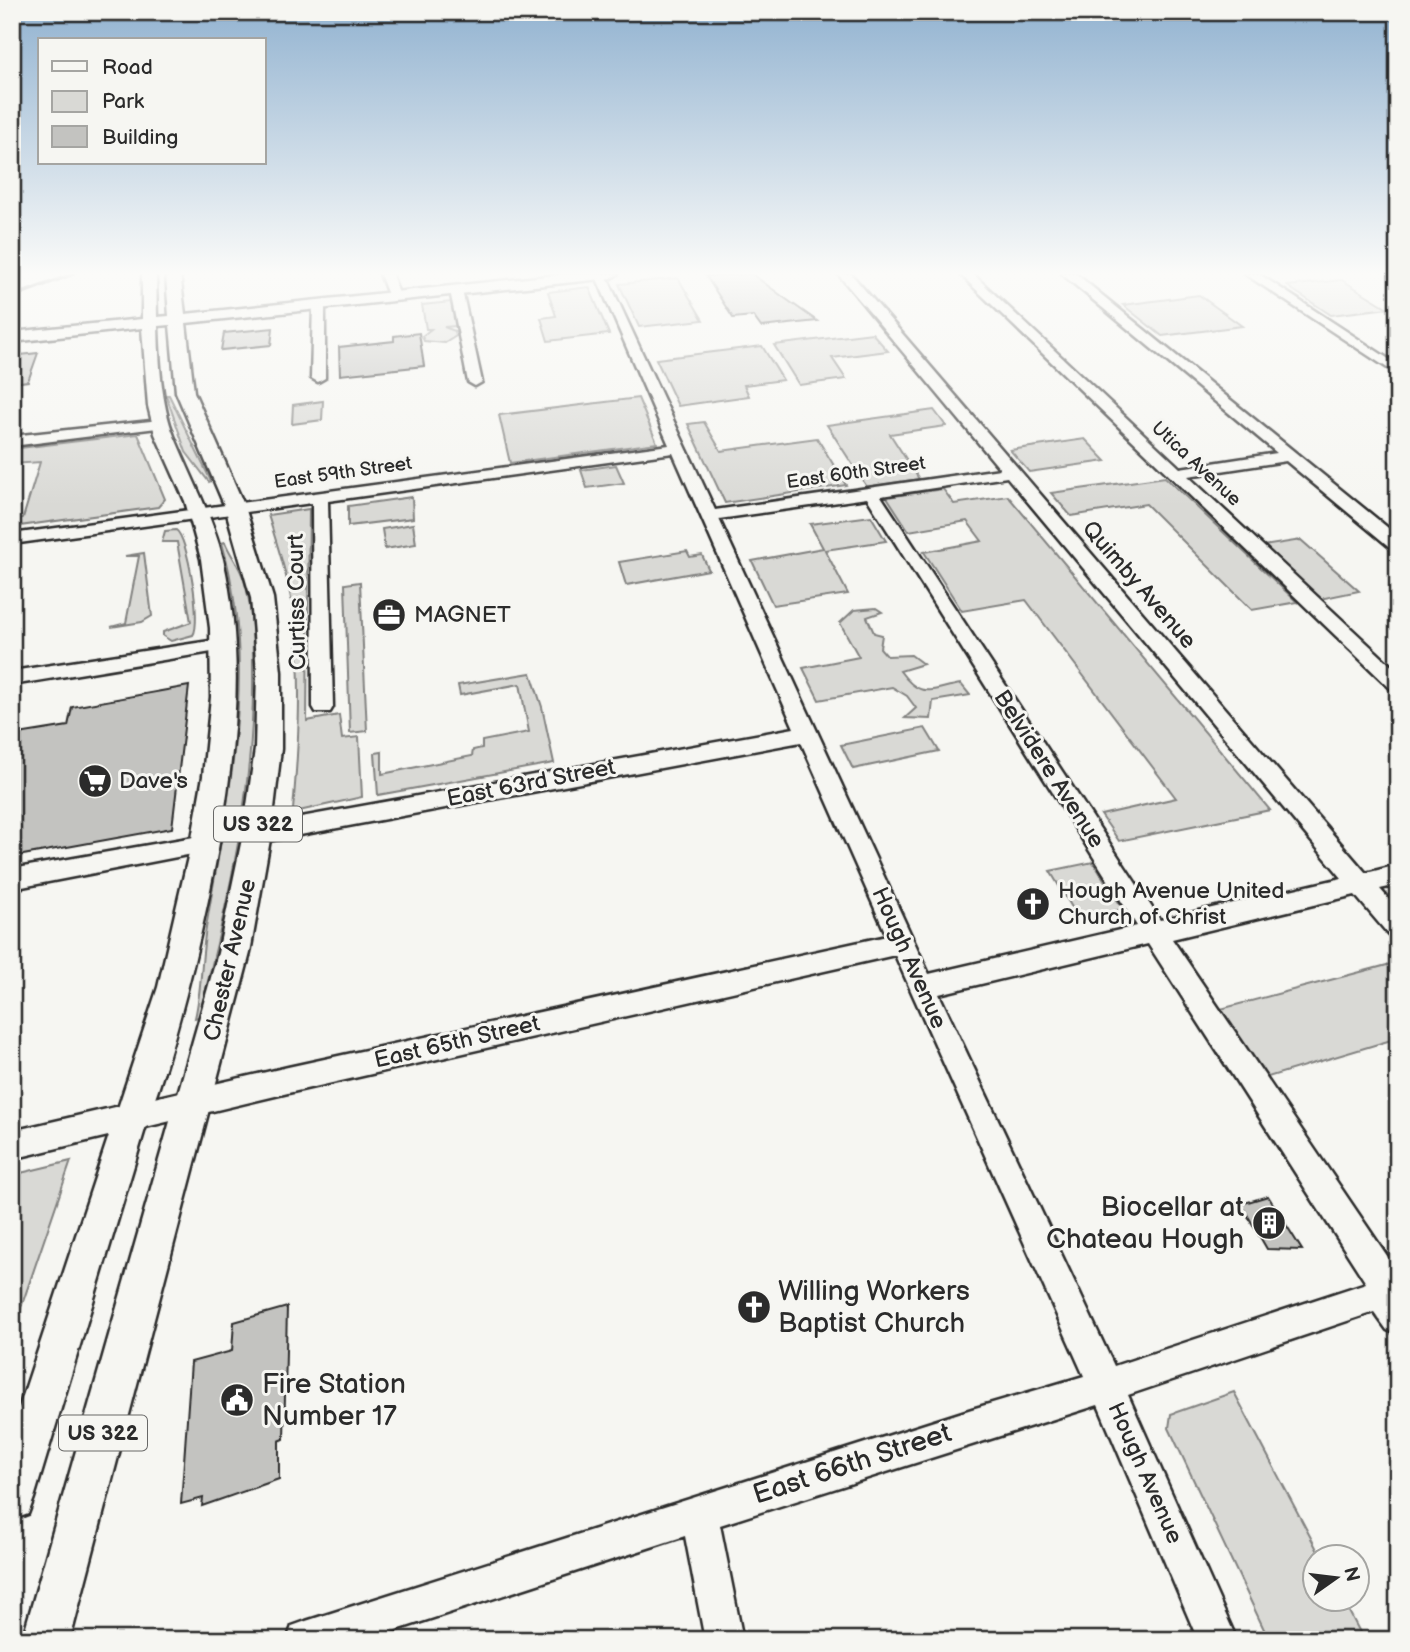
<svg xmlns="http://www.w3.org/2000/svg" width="1410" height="1652" font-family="'Balsamiq Sans',sans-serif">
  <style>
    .green { fill: #d9d9d5; stroke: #828280; stroke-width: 2 }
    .building { fill: #c3c3c0; stroke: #2b2b2b; stroke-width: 2 }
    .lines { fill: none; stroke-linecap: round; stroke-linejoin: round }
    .minor-casing { stroke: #2b2b2b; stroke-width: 5 }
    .major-casing { stroke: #2b2b2b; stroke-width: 5 }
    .minor { fill: #f6f6f2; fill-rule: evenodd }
    .major { fill: #f6f6f2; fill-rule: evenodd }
    .rail { stroke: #2b2b2b; stroke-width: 3.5 }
    .labels { text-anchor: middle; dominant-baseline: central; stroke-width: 6; stroke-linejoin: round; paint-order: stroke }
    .far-street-label { font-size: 19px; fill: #2b2b2b; stroke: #f6f6f2 }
    .shield { fill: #f6f6f2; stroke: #686867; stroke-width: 2 }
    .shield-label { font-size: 21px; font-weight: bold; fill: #2b2b2b }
    .street-label { font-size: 23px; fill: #2b2b2b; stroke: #f6f6f2 }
    .poi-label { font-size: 23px; fill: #2b2b2b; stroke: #f6f6f2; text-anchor: start }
    .near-poi-label { font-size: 28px; fill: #2b2b2b; stroke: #f6f6f2; text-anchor: start }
    .near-street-label { font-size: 28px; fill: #2b2b2b; stroke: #f6f6f2 }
  </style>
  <rect width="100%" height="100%" fill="#f6f6f2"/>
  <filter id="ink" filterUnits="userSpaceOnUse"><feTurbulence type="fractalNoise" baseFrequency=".0143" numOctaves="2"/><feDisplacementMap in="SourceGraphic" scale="14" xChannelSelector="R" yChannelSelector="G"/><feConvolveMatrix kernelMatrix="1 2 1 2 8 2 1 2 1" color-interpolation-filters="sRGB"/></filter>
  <g filter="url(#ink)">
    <!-- green -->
    <g class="green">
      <polygon points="678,278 703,320 639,327 619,284"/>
      <polygon points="1342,280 1388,308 1331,315 1287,286"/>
      <polygon points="589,287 609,334 548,341 541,318 556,316 548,292"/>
      <polygon points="1199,295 1242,326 1162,336 1123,305"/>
      <polygon points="451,302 456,326 444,327 455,331 456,336 445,343 424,341 422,336 431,329 426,329 422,305"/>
      <polygon points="872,333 888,351 832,358 846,379 799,385 774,345"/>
      <polygon points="762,346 783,380 744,385 749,396 678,406 656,359"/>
      <polygon points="166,395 169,395 211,481 209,482 186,452"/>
      <polygon points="638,398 657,443 510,463 499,415"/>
      <polygon points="323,401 322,420 292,424 293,405"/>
      <polygon points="934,410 946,426 890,434 919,479 867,487 827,425"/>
      <polygon points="704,422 721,451 817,438 846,485 725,503 688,424"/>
      <polygon points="138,434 165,499 158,507 12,527 12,520 23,518 40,462 13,464 15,459 12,459 12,449"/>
      <polygon points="1085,439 1106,461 1029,472 1010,450"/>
      <polygon points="616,465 624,483 587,488 581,470"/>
      <polygon points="1165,477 1297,602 1252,610 1146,504 1071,516 1051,493"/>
      <polygon points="943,489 954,504 1008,496 1270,810 1119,841 1101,815 1176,798 1026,600 962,611 924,552 982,541 967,521 909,531 887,497"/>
      <polygon points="412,497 413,518 348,526 348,506"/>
      <path d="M309,509L307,721L339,715L342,739L359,737L362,797L299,811L293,810C298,751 302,690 296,631C292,591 280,553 268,515Z"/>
      <polygon points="871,516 886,541 825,550 848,594 773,605 752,561 823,548 810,524"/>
      <polygon points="413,524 416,544 385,549 382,529"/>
      <path d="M176,530C188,537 202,624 193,635L171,641L163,636V632L191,622L177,542H162L165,531Z"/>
      <polygon points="1301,540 1359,591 1320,599 1263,546"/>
      <path d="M225,542C230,555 240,566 244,580C253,608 253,641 253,670C255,789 228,903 199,1017L195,1018C202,988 201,958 206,928C227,800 259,671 222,543Z"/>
      <polygon points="687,551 690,557 702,555 709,570 626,585 619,562"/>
      <polygon points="144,553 152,616 142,622 111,627 126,623 139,556 125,556"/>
      <polygon points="360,582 367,731 350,733 345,584"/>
      <path d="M876,608L882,612L867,617L874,633L882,635L880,648L887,656L911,655L923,664L900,671C921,700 930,689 961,684L970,695L933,701L931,719L905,718L916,708L907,696L892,687L819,700L803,668L859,657L840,623L854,610Z"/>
      <polygon points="531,673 542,707 554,763 378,795 375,753 382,752 382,774 472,756 473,750 482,748 482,741 529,732 520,684 460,695 458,685"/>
      <polygon points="925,728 939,751 853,769 841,745"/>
      <polygon points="1093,862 1123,909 1079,919 1050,871"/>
      <polygon points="1391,964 1398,972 1398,1038 1261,1079 1213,1011"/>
      <polygon points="71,1161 12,1334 12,1175"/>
      <polygon points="1234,1392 1321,1557 1316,1558 1316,1600 1343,1600 1364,1640 1269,1640 1169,1428 1171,1414"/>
    </g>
    <!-- building -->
    <g class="building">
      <polygon points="752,274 786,299 817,321 761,327 753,316 733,318 706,276"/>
      <polygon points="273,328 271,345 221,350 224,333"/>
      <polygon points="419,333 424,366 340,375 339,347 394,341 394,336"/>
      <polygon points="38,353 28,381 12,383 12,356"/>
      <polygon points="189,686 172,828 12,857 12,735 68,726 72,707"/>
      <polygon points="1268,1196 1302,1250 1267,1249 1241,1204"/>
      <polygon points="287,1307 284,1439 279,1441 279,1479 202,1506 203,1498 181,1504 191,1362 232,1351 234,1322"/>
    </g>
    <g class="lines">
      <!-- minor casing -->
      <g class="minor-casing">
        <g id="minor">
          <polygon points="380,274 392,274 400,297 398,300 390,300"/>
          <path d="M595,274L606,275L715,510L1000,469L838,274H851L1366,873L1398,865V885L1380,889L1398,910V938L1389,935L1355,895L1172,939L1398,1272V1335L1387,1330L1374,1312L1128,1395L1237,1640H1198L1098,1405L720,1525L743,1640H705L685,1536L366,1640H287L292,1626L306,1621L972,1409L1084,1376L895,955L288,1093L12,1159V1131L288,1067L887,936L801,742L257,843L249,840L246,834L249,828L257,825L794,728L673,453L328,501L333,707L330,712H316L313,707L312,503L12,544V534L669,445ZM1007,477L1342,878L1160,920L881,496ZM867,498L1137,926L929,974L719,519ZM1148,944L1366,1283L1114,1366L939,994Z"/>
          <polygon points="960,274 973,274 1180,468 1277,453 1062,274 1076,274 1398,536 1398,550 1392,549 1286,461 1188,476 1398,672 1398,691 1391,689"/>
          <polygon points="1245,274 1259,274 1398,365 1398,375"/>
          <polygon points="456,286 462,290 482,382 475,386 468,382 450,290"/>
          <polygon points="319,301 325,305 325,378 318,382 311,378 313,305"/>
          <polygon points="160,420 167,424 165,427 12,446 12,436"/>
          <polygon points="223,639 230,641 233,645 230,649 12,685 12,671"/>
          <polygon points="205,835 213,838 217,844 213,850 12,889 12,869"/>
        </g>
      </g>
      <!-- major casing -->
      <g class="major-casing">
        <path id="major" d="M142,274H156L157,317L169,316L166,274H180L185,314L566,274H618L611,278L186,323L194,392L245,507L273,598L281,672V749L271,834L250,953L70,1640H22L218,953L243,834L255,749L257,672L251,598L225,507L176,392L170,325L158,326C159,362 161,403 174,436C191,477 212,515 223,559C249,671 231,789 208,900C192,975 174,1047 148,1119L34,1498L28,1514L12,1520V1429L158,987L191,844L203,776L211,697L210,628L201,559L185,501L155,434L148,406L142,328L12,342V332L142,319Z"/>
      </g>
      <!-- minor -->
      <use href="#minor" class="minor"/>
      <!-- major -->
      <use href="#major" class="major"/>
      <!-- rail -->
      <polyline class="rail" points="12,297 73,274"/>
    </g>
  </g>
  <!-- sky -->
  <linearGradient id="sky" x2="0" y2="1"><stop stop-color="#91b2d0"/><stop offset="0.54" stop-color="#fbfbf9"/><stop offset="1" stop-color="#fbfbf9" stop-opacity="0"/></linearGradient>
  <rect width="1410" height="506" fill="url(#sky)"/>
  <!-- icons -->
  <defs>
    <g id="office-disc" transform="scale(1.75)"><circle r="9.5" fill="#2b2b2b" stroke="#f6f6f2"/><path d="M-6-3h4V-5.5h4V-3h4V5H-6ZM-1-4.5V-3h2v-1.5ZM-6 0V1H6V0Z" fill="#fff"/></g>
    <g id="supermarket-disc" transform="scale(1.75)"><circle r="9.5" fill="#2b2b2b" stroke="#f6f6f2"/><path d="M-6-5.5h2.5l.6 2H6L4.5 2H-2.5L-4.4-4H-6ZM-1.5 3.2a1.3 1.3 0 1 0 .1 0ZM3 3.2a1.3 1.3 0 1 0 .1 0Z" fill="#fff"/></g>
    <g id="church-disc" transform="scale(1.75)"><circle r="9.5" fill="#2b2b2b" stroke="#f6f6f2"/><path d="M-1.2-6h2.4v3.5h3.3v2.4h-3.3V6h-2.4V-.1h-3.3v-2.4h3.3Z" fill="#fff"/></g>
    <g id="building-disc" transform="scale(1.75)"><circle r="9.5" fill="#2b2b2b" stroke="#f6f6f2"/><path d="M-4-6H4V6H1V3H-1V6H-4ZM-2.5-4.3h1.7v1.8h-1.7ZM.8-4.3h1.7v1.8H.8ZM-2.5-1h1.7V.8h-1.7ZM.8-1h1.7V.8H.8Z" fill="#fff"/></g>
    <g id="civic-disc" transform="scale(1.75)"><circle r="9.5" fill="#2b2b2b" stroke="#f6f6f2"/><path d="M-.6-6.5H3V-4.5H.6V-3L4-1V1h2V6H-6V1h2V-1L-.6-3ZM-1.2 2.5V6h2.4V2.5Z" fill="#fff"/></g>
  </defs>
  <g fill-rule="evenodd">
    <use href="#office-disc" x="389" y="615"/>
    <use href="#supermarket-disc" x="95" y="781"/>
    <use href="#church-disc" x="1033" y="904"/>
    <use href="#building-disc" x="1269" y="1223"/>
    <use href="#church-disc" x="754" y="1307"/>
    <use href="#civic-disc" x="237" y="1400"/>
  </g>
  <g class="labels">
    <!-- far-street labels -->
    <g class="far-street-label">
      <text transform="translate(1196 464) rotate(43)">Utica Avenue</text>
      <text transform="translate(343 473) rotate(-8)">East 59th Street</text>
      <text transform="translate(856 473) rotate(-8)">East 60th Street</text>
    </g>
    <!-- shield labels -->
    <g class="shield">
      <rect x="214" y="806.5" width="88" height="35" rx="5"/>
      <rect x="59" y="1415.5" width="88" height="35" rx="5"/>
    </g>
    <g class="shield-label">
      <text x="258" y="824">US 322</text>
      <text x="103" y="1433">US 322</text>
    </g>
    <!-- street labels -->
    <g class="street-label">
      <text transform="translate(1139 585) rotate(49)">Quimby Avenue</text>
      <text transform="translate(297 602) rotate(-91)">Curtiss Court</text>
      <text transform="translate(1049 769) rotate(57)">Belvidere Avenue</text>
      <text transform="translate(531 783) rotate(-11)">East 63rd Street</text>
      <text transform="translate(909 958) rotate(66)">Hough Avenue</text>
      <text transform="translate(230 960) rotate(-77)">Chester Avenue</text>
      <text transform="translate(457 1042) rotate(-13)">East 65th Street</text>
      <text transform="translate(1145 1473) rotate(66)">Hough Avenue</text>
    </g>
    <!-- poi labels -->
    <g class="poi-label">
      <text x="414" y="615">MAGNET</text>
      <text x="119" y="781">Dave's</text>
      <text x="1058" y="891">Hough Avenue United<tspan x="1058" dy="26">Church of Christ</tspan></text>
    </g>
    <!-- near-poi labels -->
    <g class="near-poi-label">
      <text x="1244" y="1207" text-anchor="end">Biocellar at<tspan x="1244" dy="32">Chateau Hough</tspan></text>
      <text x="778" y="1291">Willing Workers<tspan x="778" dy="32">Baptist Church</tspan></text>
      <text x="262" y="1384">Fire Station<tspan x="262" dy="32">Number 17</tspan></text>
    </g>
    <!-- near-street labels -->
    <g class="near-street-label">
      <text transform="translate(852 1464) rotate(-18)">East 66th Street</text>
    </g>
  </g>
  <!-- margin -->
  <rect width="1410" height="1652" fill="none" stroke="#f6f6f2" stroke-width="42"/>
  <rect x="21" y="21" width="1368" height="1610" fill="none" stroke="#2b2b2b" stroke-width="2.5" filter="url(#ink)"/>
  <!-- legend -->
  <rect x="38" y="38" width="228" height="126" fill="#f6f6f2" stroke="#a5a5a2" stroke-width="2"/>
  <rect x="52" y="61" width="35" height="10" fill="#f6f6f2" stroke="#a5a5a2" stroke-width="2"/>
  <text x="102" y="74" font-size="21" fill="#2b2b2b">Road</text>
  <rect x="52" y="91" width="35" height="21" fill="#d9d9d5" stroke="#a5a5a2" stroke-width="2"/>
  <text x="102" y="108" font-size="21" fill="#2b2b2b">Park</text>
  <rect x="52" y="126" width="35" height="21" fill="#c3c3c0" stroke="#a5a5a2" stroke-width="2"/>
  <text x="102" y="144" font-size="21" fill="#2b2b2b">Building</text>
  <!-- north arrow -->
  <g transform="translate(1336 1578) rotate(76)"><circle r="33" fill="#f6f6f2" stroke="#a5a5a2" stroke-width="2"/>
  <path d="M0-5L12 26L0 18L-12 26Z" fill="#2b2b2b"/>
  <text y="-10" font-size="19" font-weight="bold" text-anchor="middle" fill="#2b2b2b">N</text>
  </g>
</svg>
